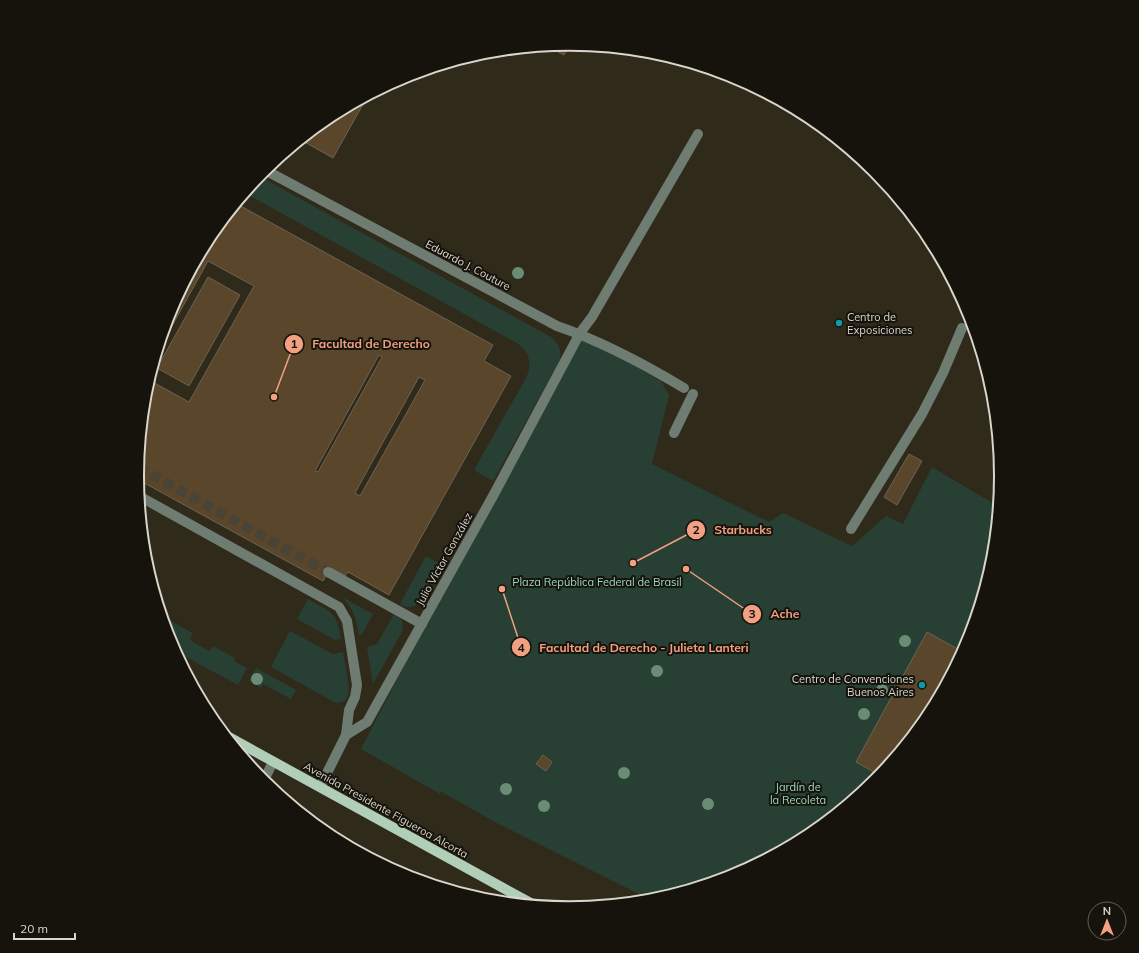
<svg xmlns="http://www.w3.org/2000/svg" width="1139" height="953" font-family="Mulish,sans-serif">
  <style>
    .green { fill: #283f34 }
    .building { fill: #5a462b; stroke: #6d6253; fill-rule: evenodd }
    .lines { fill: none; stroke-linecap: round; stroke-linejoin: round }
    .minor-tunnel { stroke: #494436; stroke-width: 10; stroke-dasharray: 10 5; stroke-linecap: butt }
    .minor { stroke: #6e7c72; stroke-width: 10 }
    .major { stroke: #b1ceb9; stroke-width: 10 }
    .tree { fill: #6a8c74 }
    .culture-dot { fill: #0f9aa8; stroke: #16130d; stroke-width: 1.5 }
    .labels { text-anchor: middle; dominant-baseline: central; stroke-width: 4; stroke-linejoin: round; paint-order: stroke }
    .street-label { font-size: 11px; fill: #d9d6cc; stroke: #16130d }
    .poi-label { font-size: 11px; fill: #d9d6cc; stroke: #16130d; text-anchor: start }
    .park-label { font-size: 11px; fill: #9adcbd; stroke: #16130d }
    .rim { fill: none; stroke: #d9d6cc; stroke-width: 2 }
    .leader { fill: none; stroke: #f2a081; stroke-width: 1.5 }
    .callout-dot { fill: #f2a081; stroke: #16130d; stroke-width: 1.5 }
    .mark-label { font-size: 12px; text-anchor: middle; font-weight: bold; fill: #111 }
    .callout-label { font-size: 12px; text-anchor: middle; font-weight: bold; fill: #f2a081; stroke: #16130d; stroke-width: 4; stroke-linejoin: round; paint-order: stroke }
  </style>
  <rect width="100%" height="100%" fill="#302a1b"/>
  <!-- green -->
  <g class="green">
    <path d="M259,176L551,337C560,345 562,351 559,362L493,481L474,470L527,376C532,362 529,351 517,343L245,193Z"/>
    <polygon points="588,339 661,381 669,395 652,464 769,522 783,513 852,546 886,516 903,524 932,467 999,507 994,548 994,561 969,642 929,717 875,782 810,836 735,876 653,901 493,821 440,791 440,794 361,749 417,641 579,341"/>
    <path d="M426,556L440,564L416,605C410,608 406,608 400,604Z"/>
    <path d="M340,596L373,614L362,634L359,635C356,619 354,607 340,596Z"/>
    <path d="M308,599C332,613 336,610 341,639L335,640L297,619Z"/>
    <path d="M394,614C402,618 404,623 402,632L373,684L367,647L377,644Z"/>
    <polygon points="165,618 193,633 190,640 209,651 213,646 235,658 234,661 247,668 238,685 175,651 170,642 164,621"/>
    <path d="M290,631L333,654L343,652C344,662 352,690 347,698C345,702 340,702 336,703L271,667Z"/>
    <polygon points="256,668 296,690 291,699 263,684 261,688 249,681"/>
    <polygon points="313,823 412,879 404,876 329,836"/>
  </g>
  <!-- building -->
  <g class="building">
    <polygon points="570,44 564,55 547,46"/>
    <polygon points="367,97 333,158 301,140 329,117"/>
    <path d="M237,204L493,345L484,361L511,376L389,595L348,572L345,576L331,568L323,581L137,479L145,392L149,380L189,402L254,286L208,261L157,353L170,311L210,236ZM379,355L382,357L318,472L315,471ZM419,377L425,380L360,496L355,493Z"/>
    <polygon points="208,277 240,295 189,386 157,368"/>
    <polygon points="909,454 922,461 897,505 884,497"/>
    <polygon points="927,632 963,652 929,717 881,776 856,762"/>
    <polygon points="543,755 552,762 546,771 536,764"/>
  </g>
  <g class="lines">
    <!-- minor-tunnel -->
    <polyline class="minor-tunnel" points="138,467 328,572"/>
    <!-- minor -->
    <g class="minor">
      <path d="M265,170L557,326C601,341 644,364 684,388"/>
      <polyline points="674,433 693,394"/>
      <polyline points="139,496 339,607 347,621 357,685 355,697 349,710 346,735"/>
      <polyline points="851,529 922,414 943,373 962,328"/>
      <polyline points="328,572 422,624"/>
      <polyline points="263,782 273,762"/>
      <polyline points="320,787 346,735 367,722 493,496 580,333 592,317 698,134"/>
    </g>
    <!-- major -->
    <polyline class="major" points="225,735 536,906"/>
  </g>
  <!-- trees -->
  <g class="tree">
    <circle cx="518" cy="273" r="6"/>
    <circle cx="905" cy="641" r="6"/>
    <circle cx="657" cy="671" r="6"/>
    <circle cx="257" cy="679" r="6"/>
    <circle cx="882" cy="690" r="6"/>
    <circle cx="864" cy="714" r="6"/>
    <circle cx="624" cy="773" r="6"/>
    <circle cx="506" cy="789" r="6"/>
    <circle cx="708" cy="804" r="6"/>
    <circle cx="544" cy="806" r="6"/>
  </g>
  <!-- markers -->
  <g class="culture-dot">
    <circle cx="839" cy="323" r="4"/>
    <circle cx="922" cy="685" r="4"/>
  </g>
  <g class="labels">
    <!-- street labels -->
    <g class="street-label">
      <text transform="translate(468 265) rotate(28)">Eduardo J. Couture</text>
      <text transform="translate(444 559) rotate(-61)">Julio Víctor González</text>
      <text transform="translate(386 810) rotate(29)">Avenida Presidente Figueroa Alcorta</text>
    </g>
    <!-- poi labels -->
    <g class="poi-label">
      <text x="847" y="317">Centro de<tspan x="847" dy="13">Exposiciones</tspan></text>
      <text x="914" y="679" text-anchor="end">Centro de Convenciones<tspan x="914" dy="13">Buenos Aires</tspan></text>
    </g>
    <!-- park labels -->
    <g class="park-label">
      <text x="597" y="582">Plaza República Federal de Brasil</text>
      <text x="798" y="787">Jardín de<tspan x="798" dy="13">la Recoleta</tspan></text>
    </g>
  </g>
  <!-- crop -->
  <path d="M0 0H1139V953H0ZM144 476a425 425 0 1 1 850 0a425 425 0 1 1-850 0Z" fill="#16130d" fill-rule="evenodd"/>
  <path class="rim" d="M144 476a425 425 0 1 1 850 0a425 425 0 1 1-850 0Z"/>
  <!-- callouts -->
  <path class="leader" d="M274 397L294 344M633 563L696 530M686 569L752 614M502 589L521 647"/>
  <g class="callout-dot">
    <circle cx="274" cy="397" r="4"/>
    <circle cx="633" cy="563" r="4"/>
    <circle cx="686" cy="569" r="4"/>
    <circle cx="502" cy="589" r="4"/>
    <circle cx="294" cy="344" r="10"/>
    <circle cx="696" cy="530" r="10"/>
    <circle cx="752" cy="614" r="10"/>
    <circle cx="521" cy="647" r="10"/>
  </g>
  <g class="mark-label">
    <text x="294" y="348">1</text>
    <text x="696" y="534">2</text>
    <text x="752" y="618">3</text>
    <text x="521" y="652">4</text>
  </g>
  <g class="callout-label">
    <text x="371" y="348">Facultad de Derecho</text>
    <text x="743" y="534">Starbucks</text>
    <text x="785" y="618">Ache</text>
    <text x="644" y="652">Facultad de Derecho - Julieta Lanteri</text>
  </g>
  <!-- north arrow -->
  <g transform="translate(1107 921)"><circle r="19" fill="#16130d" stroke="#646159"/>
  <path d="M0-3L7 15L0 10L-7 15Z" fill="#f2a081"/>
  <text y="-6" font-size="11" font-weight="bold" text-anchor="middle" fill="#d9d6cc">N</text>
  </g>
  <!-- scale -->
  <path d="M14 933v6h61v-6" fill="none" stroke="#d9d6cc" stroke-width="2"/>
  <text x="20" y="933" font-size="12" fill="#d9d6cc" stroke="#16130d" stroke-width="3" paint-order="stroke">20 m</text>
</svg>
